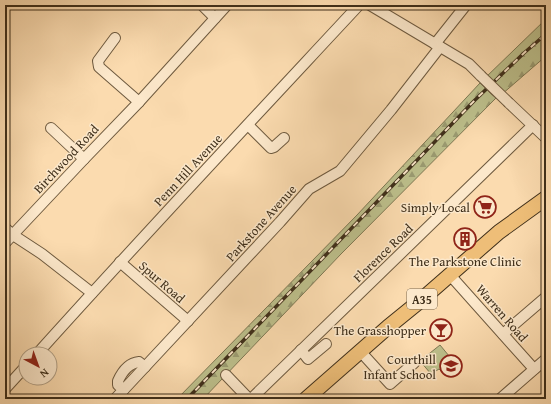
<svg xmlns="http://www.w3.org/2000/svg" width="551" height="404" font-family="'Gentium Book Plus',serif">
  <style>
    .forest { fill: url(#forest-firs); stroke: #7e7853 }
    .garden { fill: #bdc08c; stroke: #7e7853 }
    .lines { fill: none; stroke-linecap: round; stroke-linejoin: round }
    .minor-casing { stroke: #6e5a3f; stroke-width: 12 }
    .highway-casing { stroke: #3f2f1a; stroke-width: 16 }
    .minor { stroke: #fce8cb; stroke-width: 10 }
    .highway { stroke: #eebe78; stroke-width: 14 }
    .rail-casing { stroke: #3f2f1a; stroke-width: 3.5 }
    .rail { stroke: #fce8cb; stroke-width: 2; stroke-dasharray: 6; stroke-linecap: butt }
    .minor-bridge-casing { stroke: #6e5a3f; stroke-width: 12; stroke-linecap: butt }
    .minor-bridge { stroke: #fce8cb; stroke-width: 10 }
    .labels { text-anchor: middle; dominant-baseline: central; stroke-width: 3; stroke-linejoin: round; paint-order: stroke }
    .shield { fill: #fce8cb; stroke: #78664f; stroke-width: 1 }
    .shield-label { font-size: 12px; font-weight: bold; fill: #3f2f1a }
    .street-label { font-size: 13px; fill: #3f2f1a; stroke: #fce8cb }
    .poi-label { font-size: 13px; fill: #3f2f1a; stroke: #fce8cb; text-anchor: end }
  </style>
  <defs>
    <pattern id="forest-firs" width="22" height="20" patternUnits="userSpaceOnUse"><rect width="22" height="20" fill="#bdc08c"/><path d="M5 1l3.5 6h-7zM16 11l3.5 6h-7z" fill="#9b9c72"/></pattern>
  </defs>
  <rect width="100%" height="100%" fill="#fbdbaf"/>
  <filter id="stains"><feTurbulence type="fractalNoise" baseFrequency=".005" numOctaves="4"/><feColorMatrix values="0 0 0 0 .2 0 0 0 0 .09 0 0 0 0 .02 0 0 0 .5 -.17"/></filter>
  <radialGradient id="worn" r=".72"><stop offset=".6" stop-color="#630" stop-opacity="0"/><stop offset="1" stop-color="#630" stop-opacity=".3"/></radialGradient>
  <!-- forest -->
  <g class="forest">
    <polygon points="546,19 546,56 501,95 484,79"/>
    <polygon points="480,83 491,94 496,98 341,254 203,399 177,399 357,215"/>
  </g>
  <!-- garden -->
  <polygon class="garden" points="440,345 454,362 442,372 439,369 431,374 420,361"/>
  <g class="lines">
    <!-- minor casing -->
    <g class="minor-casing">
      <g id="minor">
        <polyline points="202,5 215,18"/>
        <polyline points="370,5 469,64 481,76"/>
        <polyline points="115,38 98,61 99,67 139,102"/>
        <polyline points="435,44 466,5"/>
        <polyline points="509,103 546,138"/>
        <polyline points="248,125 271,148 274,147 284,138"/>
        <polyline points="51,128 84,159"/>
        <polyline points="5,228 13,235 42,254 92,293"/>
        <polyline points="5,243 84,159 139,102 227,5"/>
        <polyline points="120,262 188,321"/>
        <polyline points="450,275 534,369"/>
        <polyline points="503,334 546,297"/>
        <polyline points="301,350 308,359 326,344"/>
        <polyline points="360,351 390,384 414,363"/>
        <path d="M37,354C143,236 251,121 359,5"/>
        <polyline points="226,375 249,399"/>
        <polyline points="5,389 26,366"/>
        <path d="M124,389L118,385V381C122,372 129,363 139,362L145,367"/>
        <polyline points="115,399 280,222 309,189 340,171 391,110 440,47"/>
        <polyline points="251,399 533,125"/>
        <polyline points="500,399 546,359"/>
      </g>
    </g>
    <!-- highway casing -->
    <g class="highway-casing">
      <polyline id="highway" points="306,399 388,327 420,301 499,232 546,198"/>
    </g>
    <!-- minor -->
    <use href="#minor" class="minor"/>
    <!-- highway -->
    <use href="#highway" class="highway"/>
    <!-- rail casing -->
    <g class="rail-casing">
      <polyline id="rail" points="187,399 475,100 524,53 546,34"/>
    </g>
    <!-- rail -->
    <use href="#rail" class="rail"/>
    <!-- minor-bridge casing -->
    <g class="minor-bridge-casing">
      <polyline id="minor-bridge" points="481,76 509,103"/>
    </g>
    <!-- minor-bridge -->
    <use href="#minor-bridge" class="minor-bridge"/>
  </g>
  <!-- icons -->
  <defs>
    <g id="supermarket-ring" transform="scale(1.15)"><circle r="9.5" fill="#fce8cb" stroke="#8f2418" stroke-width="1.5"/><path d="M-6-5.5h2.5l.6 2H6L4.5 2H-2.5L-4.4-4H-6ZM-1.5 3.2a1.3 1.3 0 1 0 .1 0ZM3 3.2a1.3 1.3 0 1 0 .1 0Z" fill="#8f2418"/></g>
    <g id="building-ring" transform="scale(1.15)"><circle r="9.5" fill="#fce8cb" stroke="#8f2418" stroke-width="1.5"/><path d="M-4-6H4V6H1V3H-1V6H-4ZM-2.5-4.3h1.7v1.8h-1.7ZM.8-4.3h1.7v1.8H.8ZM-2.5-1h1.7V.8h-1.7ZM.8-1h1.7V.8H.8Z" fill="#8f2418"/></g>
    <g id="bar-ring" transform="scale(1.15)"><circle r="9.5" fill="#fce8cb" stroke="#8f2418" stroke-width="1.5"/><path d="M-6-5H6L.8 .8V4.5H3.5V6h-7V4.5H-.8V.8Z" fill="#8f2418"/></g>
    <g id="school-ring" transform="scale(1.15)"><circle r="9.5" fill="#fce8cb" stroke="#8f2418" stroke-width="1.5"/><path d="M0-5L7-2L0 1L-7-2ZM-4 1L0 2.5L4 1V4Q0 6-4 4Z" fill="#8f2418"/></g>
  </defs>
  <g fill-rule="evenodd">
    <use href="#supermarket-ring" x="485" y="207"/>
    <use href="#building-ring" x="465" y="239"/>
    <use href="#bar-ring" x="441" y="330"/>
    <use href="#school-ring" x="451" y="366"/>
  </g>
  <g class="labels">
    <!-- shield labels -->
    <rect class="shield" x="407" y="289" width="30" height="20" rx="3"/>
    <g class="shield-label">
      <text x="422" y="299">A35</text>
    </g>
    <!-- street labels -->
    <g class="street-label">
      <text transform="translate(66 159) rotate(-47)">Birchwood Road</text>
      <text transform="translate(188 170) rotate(-47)">Penn Hill Avenue</text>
      <text transform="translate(261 223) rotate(-48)">Parkstone Avenue</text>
      <text transform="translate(383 253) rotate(-44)">Florence Road</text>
      <text transform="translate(162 282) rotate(41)">Spur Road</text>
      <text transform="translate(502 313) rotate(49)">Warren Road</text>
    </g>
    <!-- poi labels -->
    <g class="poi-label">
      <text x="470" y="207">Simply Local</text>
      <text x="465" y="261" text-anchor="middle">The Parkstone Clinic</text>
      <text x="426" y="330">The Grasshopper</text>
      <text x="436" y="359">Courthill<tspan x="436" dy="15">Infant School</tspan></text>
    </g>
  </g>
  <!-- margin -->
  <rect width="551" height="404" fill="none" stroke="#fbdbaf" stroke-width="20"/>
  <rect x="6" y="6" width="539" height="392" fill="none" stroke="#3f2f1a" stroke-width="2"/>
  <rect x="10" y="10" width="531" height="384" fill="none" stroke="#3f2f1a"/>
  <!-- north arrow -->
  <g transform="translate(38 366) rotate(139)"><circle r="19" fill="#fce8cb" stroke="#b09e84"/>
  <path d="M0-3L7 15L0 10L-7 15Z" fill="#8f2418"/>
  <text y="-6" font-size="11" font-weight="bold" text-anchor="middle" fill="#3f2f1a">N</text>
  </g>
  <rect width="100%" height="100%" filter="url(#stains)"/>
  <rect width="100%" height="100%" fill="url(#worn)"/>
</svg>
